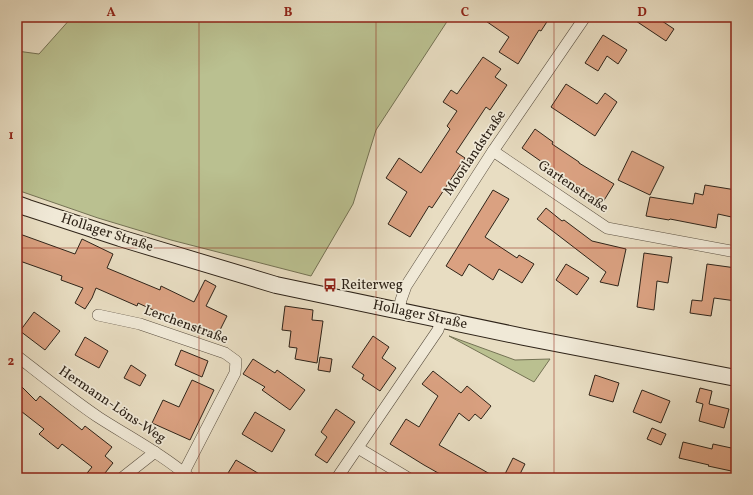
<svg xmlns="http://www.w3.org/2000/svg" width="753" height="495" font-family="Vollkorn,serif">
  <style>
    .green { fill: #bac090; stroke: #747254 }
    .building { fill: #daa181; stroke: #2f2419 }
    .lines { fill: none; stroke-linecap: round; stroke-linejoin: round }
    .minor-casing { stroke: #5d5243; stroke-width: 12 }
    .secondary-casing { stroke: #2f2419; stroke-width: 18 }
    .minor { stroke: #f0e9d7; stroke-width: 11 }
    .secondary { stroke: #f0e9d7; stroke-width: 16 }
    .grid { fill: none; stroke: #8f2418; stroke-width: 1; stroke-opacity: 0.55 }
    .labels { text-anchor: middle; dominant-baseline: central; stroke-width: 3.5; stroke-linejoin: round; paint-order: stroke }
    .street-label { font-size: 14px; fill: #2f2419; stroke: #f0e9d7 }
    .poi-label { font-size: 14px; fill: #2f2419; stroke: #f0e9d7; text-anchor: start }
    .neatline { fill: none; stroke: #8f2418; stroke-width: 1.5 }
    .grid-label { font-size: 13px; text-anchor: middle; font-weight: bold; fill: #8f2418 }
  </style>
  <rect width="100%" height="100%" fill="#e8ddc2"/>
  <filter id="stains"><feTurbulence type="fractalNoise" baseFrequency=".005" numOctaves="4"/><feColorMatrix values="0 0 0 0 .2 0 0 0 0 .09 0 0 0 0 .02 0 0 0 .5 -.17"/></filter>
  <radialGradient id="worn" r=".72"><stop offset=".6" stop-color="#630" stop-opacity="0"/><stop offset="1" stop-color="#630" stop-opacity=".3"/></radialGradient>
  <!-- green -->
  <g class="green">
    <polygon points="72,17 450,17 376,130 353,204 311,276 171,240 98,218 17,190 17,51 39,54"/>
    <polygon points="449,336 515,360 550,359 534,382"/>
  </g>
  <!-- building -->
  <g class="building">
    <polygon points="480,17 550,17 541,31 539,30 518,64 499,52 509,37"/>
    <polygon points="630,17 656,17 674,29 666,41"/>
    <polygon points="603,35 627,50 618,64 607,56 598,71 585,63"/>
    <polygon points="483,57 501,69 495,77 507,85 490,110 486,107 456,152 465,158 432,208 429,206 410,237 388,224 407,192 386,178 399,158 421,173 450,129 447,126 457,111 443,102 451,90 457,94"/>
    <polygon points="566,84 597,104 605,93 617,102 595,136 551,107"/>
    <polygon points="535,129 553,142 552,144 579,162 579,163 614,184 603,202 567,182 548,169 549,167 522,148"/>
    <polygon points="632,151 664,167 650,195 618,180"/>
    <polygon points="705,185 736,190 736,218 718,214 716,228 670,219 669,220 646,216 650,197 693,204 695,193 703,195"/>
    <polygon points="493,190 509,199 485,237 517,258 519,255 534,264 522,283 499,269 493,280 469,264 462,276 446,266"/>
    <polygon points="546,208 562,221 564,220 592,241 626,249 618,286 600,282 606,272 537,219"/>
    <polygon points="17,233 75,254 82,239 113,254 107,268 160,290 161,286 194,302 205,280 216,286 206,306 227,316 216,338 177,320 177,321 138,303 137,306 96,288 92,298 85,309 75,303 83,288 61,280 62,276 17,260"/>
    <polygon points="644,253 672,257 668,283 657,281 654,310 637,307"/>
    <polygon points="566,264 589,278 577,295 556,280"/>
    <polygon points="707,264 736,268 736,301 714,298 711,316 690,313 692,300 702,301"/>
    <polygon points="285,306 313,310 312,320 323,321 317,363 295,359 297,348 289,347 291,331 282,330"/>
    <polygon points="34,312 60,331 45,350 20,331"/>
    <polygon points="373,336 389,347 382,358 396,368 380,391 362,379 364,375 352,367"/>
    <polygon points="85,337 108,351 99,368 75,355"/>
    <polygon points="181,350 208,361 202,377 175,365"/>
    <polygon points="320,357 332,359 330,372 318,370"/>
    <polygon points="253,359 275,373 277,370 305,390 290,410 262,390 265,387 243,374"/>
    <polygon points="131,365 146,375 140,386 124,378"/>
    <polygon points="433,371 461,393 467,386 491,406 481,419 475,414 469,421 459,413 439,445 497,478 447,478 424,465 390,444 406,419 419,427 438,396 422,384"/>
    <polygon points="595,375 619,383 613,402 589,395"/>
    <polygon points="192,380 214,390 190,440 152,423 163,400 179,407"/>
    <polygon points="17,382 36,401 40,396 82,430 85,426 112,447 105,456 113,463 101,478 83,478 92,467 62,444 58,449 39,434 44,429 17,408"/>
    <polygon points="700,388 712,391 709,404 729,409 724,428 699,421 703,404 696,402"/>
    <polygon points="642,390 670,401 661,423 633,412"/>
    <polygon points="336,409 355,422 327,463 315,455 327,437 321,432"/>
    <polygon points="255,412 285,430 272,452 242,434"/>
    <polygon points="652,428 666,434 661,445 647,439"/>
    <polygon points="683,442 712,449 713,444 736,449 736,472 708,466 709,465 679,458"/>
    <polygon points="513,458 525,464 518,478 503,478"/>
    <polygon points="236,460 266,478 225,478"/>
  </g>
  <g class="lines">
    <!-- minor casing -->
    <g class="minor-casing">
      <g id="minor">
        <polyline points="493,151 607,228 736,252"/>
        <polyline points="399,310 401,300 406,286 493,151 585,17"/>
        <polyline points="98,315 140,324 225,353 236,361 235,373 184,472"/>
        <path d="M17,356C44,377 70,398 98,417C129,437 162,454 190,478"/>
        <polyline points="358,448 408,478"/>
        <polyline points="122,478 155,452"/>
        <polyline points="337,478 438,330 441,320"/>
      </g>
    </g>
    <!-- secondary casing -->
    <g class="secondary-casing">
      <polyline id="secondary" points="17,204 28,208 120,238 276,285 524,337 736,378"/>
    </g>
    <!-- minor -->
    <use href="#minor" class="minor"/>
    <!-- secondary -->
    <use href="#secondary" class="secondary"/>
  </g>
  <!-- grid -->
  <path class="grid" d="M199,17V478M376,17V478M554,17V478M17,248H736"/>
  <!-- icons -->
  <defs>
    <g id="bus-bare" transform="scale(1.08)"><path d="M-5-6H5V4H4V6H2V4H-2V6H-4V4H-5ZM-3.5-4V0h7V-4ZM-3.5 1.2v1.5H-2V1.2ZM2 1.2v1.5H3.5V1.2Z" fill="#8f2418" stroke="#f0e9d7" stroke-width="2.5" paint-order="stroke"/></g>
  </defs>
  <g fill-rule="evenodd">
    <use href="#bus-bare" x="330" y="285"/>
  </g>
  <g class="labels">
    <!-- street labels -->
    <g class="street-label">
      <text transform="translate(475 153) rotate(-56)">Moorlandstraße</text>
      <text transform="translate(573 187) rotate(34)">Gartenstraße</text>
      <text transform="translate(107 233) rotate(18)">Hollager Straße</text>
      <text transform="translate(420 315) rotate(12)">Hollager Straße</text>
      <text transform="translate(186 325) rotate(20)">Lerchenstraße</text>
      <text transform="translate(112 405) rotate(34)">Hermann-Löns-Weg</text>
    </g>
    <!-- poi labels -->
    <g class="poi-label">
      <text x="341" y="285">Reiterweg</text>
    </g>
  </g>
  <!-- margin -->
  <rect width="753" height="495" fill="none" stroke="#e8ddc2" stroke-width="44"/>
  <rect x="22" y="22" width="709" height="451" class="neatline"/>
  <g class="grid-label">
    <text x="111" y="16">A</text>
    <text x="288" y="16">B</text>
    <text x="465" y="16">C</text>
    <text x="642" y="16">D</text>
    <text x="11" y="139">1</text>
    <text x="11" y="365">2</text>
  </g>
  <rect width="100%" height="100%" filter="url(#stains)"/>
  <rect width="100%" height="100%" fill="url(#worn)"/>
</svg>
